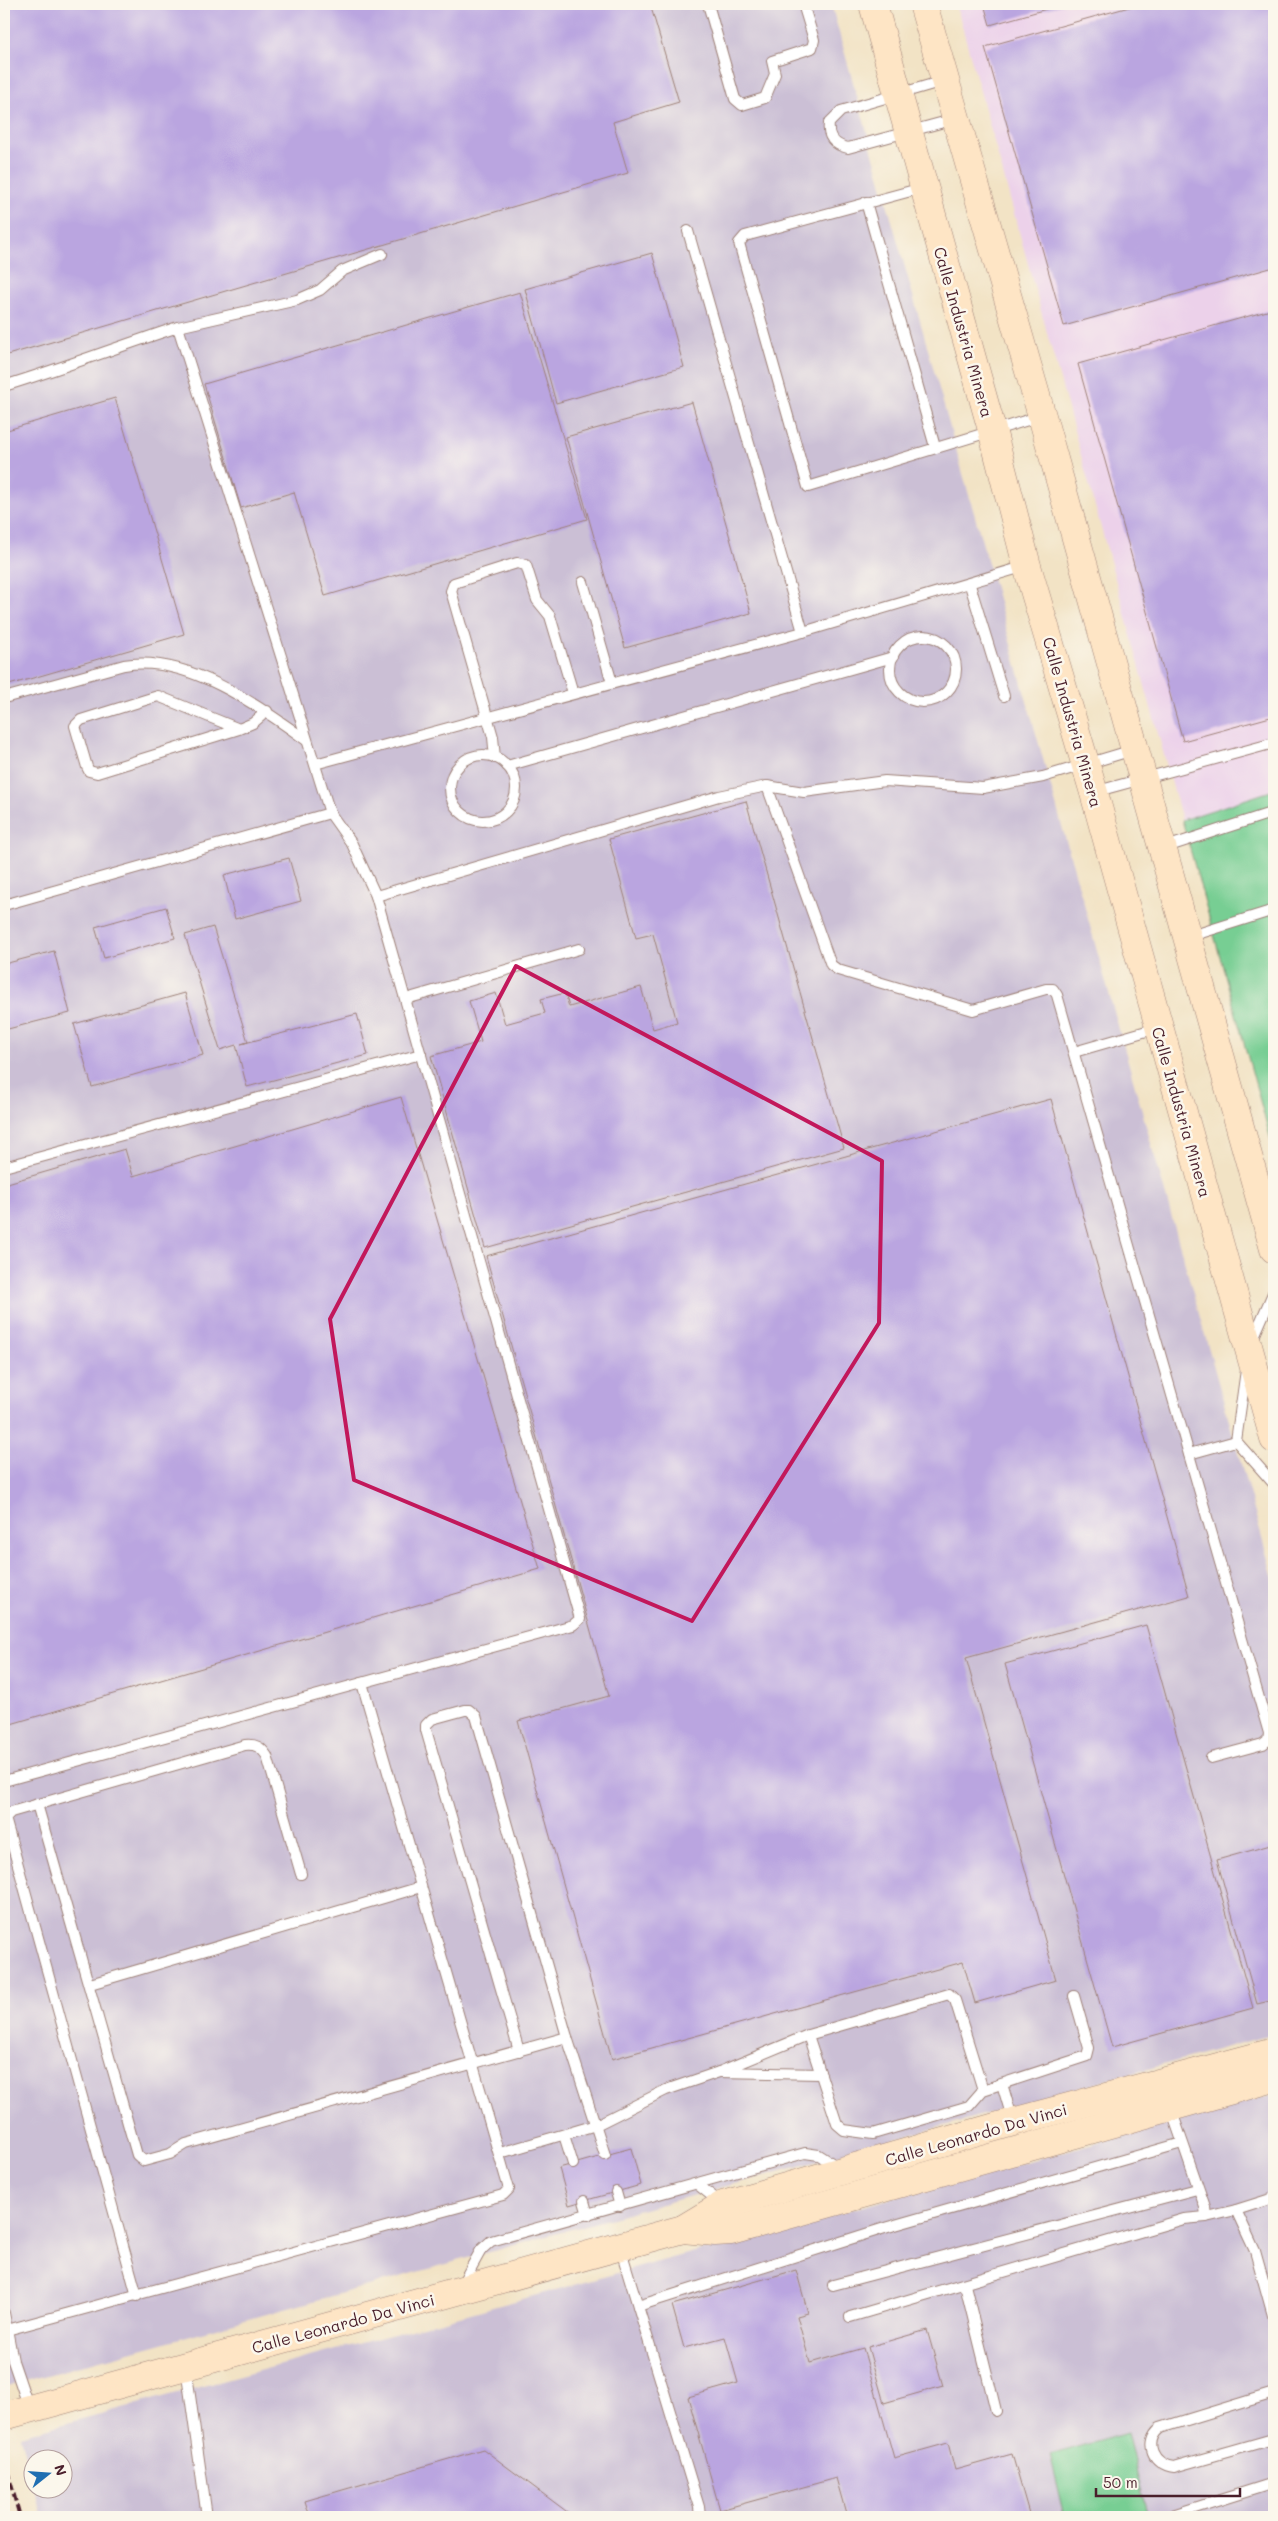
<svg xmlns="http://www.w3.org/2000/svg" width="1278" height="2521" font-family="Mali,sans-serif">
  <style>
    .built { fill: #ecd1ea }
    .industrial { fill: #cbbfd5 }
    .green { fill: #77ce93; stroke: #60765f }
    .building { fill: #baa5e0 }
    .lines { fill: none; stroke-linecap: round; stroke-linejoin: round }
    .lane-casing { stroke: #9e8178; stroke-width: 12 }
    .secondary-casing { stroke: #9e8178; stroke-width: 29 }
    .lane { stroke: #fff; stroke-width: 10 }
    .secondary { stroke: #fee5c5; stroke-width: 28 }
    .rail { stroke: #4a1f2b; stroke-width: 4; stroke-dasharray: 8 4; stroke-linecap: butt }
    .marked { fill: none; stroke: #c2185b; stroke-width: 4; stroke-linejoin: round }
    .labels { text-anchor: middle; dominant-baseline: central; stroke-width: 5; stroke-linejoin: round; paint-order: stroke }
    .street-label { font-size: 16px; fill: #4a1f2b; stroke: #fbf7ec }
  </style>
  <rect width="100%" height="100%" fill="#fbf7ec"/>
  <filter id="ink" filterUnits="userSpaceOnUse"><feTurbulence type="fractalNoise" baseFrequency=".02" numOctaves="2"/><feDisplacementMap in="SourceGraphic" scale="10" xChannelSelector="R" yChannelSelector="G"/><feConvolveMatrix kernelMatrix="1 2 1 2 8 2 1 2 1" color-interpolation-filters="sRGB"/></filter>
  <filter id="wash" filterUnits="userSpaceOnUse"><feTurbulence type="fractalNoise" baseFrequency=".0096" numOctaves="4" result="noise"/><feDisplacementMap in="SourceGraphic" scale="20" xChannelSelector="R" yChannelSelector="G"/><feGaussianBlur stdDeviation="1.12" result="paint"/><feColorMatrix in="noise" values="0 0 0 0 0 0 0 0 0 0 0 0 0 0 0 0 0 1.4 0 .05"/><feComposite in="paint" operator="in"/></filter>
  <g filter="url(#wash)">
    <rect width="100%" height="100%" fill="#f2e3c5"/>
    <!-- built -->
    <polygon class="built" points="956,4 1274,4 1274,790 1182,820"/>
    <!-- industrial -->
    <g class="industrial">
      <polygon points="4,4 831,4 1274,1581 1274,2034 4,2387"/>
      <polygon points="1274,2094 1274,2517 1148,2517 1127,2433 1050,2455 1065,2517 43,2517 34,2489 62,2488 62,2458 32,2458 32,2482 20,2436"/>
    </g>
    <!-- green -->
    <g class="green">
      <polygon points="1274,790 1274,1151 1182,820"/>
      <polygon points="1127,2433 1148,2517 1065,2517 1050,2455"/>
    </g>
    <g id="blocks">
      <!-- building -->
      <g class="building">
        <polygon points="4,4 650,4 679,102 613,122 628,173 4,356"/>
        <polygon points="984,4 1064,4 990,25"/>
        <polygon points="1140,4 1274,4 1274,267 1064,326 985,47"/>
        <polygon points="652,253 684,367 556,403 525,289"/>
        <polygon points="520,292 587,519 325,596 294,492 241,508 204,384"/>
        <polygon points="1274,309 1274,716 1183,741 1078,364"/>
        <polygon points="115,398 184,634 9,685 4,668 4,431"/>
        <polygon points="692,402 751,613 625,648 566,437"/>
        <polygon points="746,801 844,1148 485,1248 431,1056 481,1042 469,1001 496,993 505,1024 545,1013 541,999 565,993 569,1007 641,987 653,1029 677,1022 653,934 636,938 609,839"/>
        <polygon points="289,858 301,901 235,919 224,875"/>
        <polygon points="166,907 175,938 104,958 95,927"/>
        <polygon points="213,927 248,1042 241,1044 357,1014 368,1055 247,1087 236,1045 220,1050 185,935"/>
        <polygon points="54,951 70,1013 4,1030 4,964"/>
        <polygon points="185,993 203,1055 92,1087 74,1024"/>
        <polygon points="401,1097 540,1569 4,1726 4,1184 125,1149 133,1176"/>
        <polygon points="1051,1099 1189,1596 966,1658 1056,1980 975,2003 963,1962 612,2059 518,1721 609,1696 486,1256"/>
        <polygon points="1146,1625 1253,2008 1112,2047 1005,1664"/>
        <polygon points="1274,1844 1274,2000 1257,2004 1217,1860"/>
        <polygon points="631,2148 641,2185 569,2205 559,2168"/>
        <polygon points="796,2270 808,2313 797,2316 810,2363 863,2348 894,2458 948,2443 955,2470 1012,2454 1030,2517 847,2517 836,2478 720,2510 688,2397 738,2383 725,2337 684,2348 672,2305"/>
        <polygon points="927,2330 943,2386 884,2403 868,2347"/>
        <polygon points="483,2449 574,2517 310,2517 305,2501"/>
      </g>
    </g>
  </g>
  <g filter="url(#ink)">
    <use href="#blocks" fill-opacity="0" stroke="#9e8178" stroke-width="1"/>
    <g class="lines">
      <!-- lane casing -->
      <g class="lane-casing">
        <g id="lane">
          <polyline points="708,4 735,99 742,105 765,98 775,74 772,61 812,48 814,40 803,4"/>
          <path d="M943,81L841,111L829,123C827,137 834,145 848,148L955,119"/>
          <polyline points="922,188 745,236 739,243 808,487 1041,416"/>
          <polyline points="866,202 935,447"/>
          <polyline points="178,327 297,300 320,290 342,271 382,254"/>
          <path d="M4,386C63,368 120,346 178,327L330,813L352,844L376,896L580,1619L573,1625L4,1781"/>
          <polyline points="583,582 612,683"/>
          <polyline points="970,585 1004,696"/>
          <polyline points="803,632 1026,566"/>
          <circle cx="923" cy="669" r="33"/>
          <path d="M4,698L124,665C186,654 258,705 306,740"/>
          <polyline points="239,729 158,696 81,720 75,726 87,767 89,771 97,773 239,729 253,723 267,711"/>
          <circle cx="483" cy="788" r="33"/>
          <polyline points="495,758 493,737 451,591 454,583 517,563 526,565 537,600 550,616 573,693"/>
          <polyline points="315,764 803,632 688,231"/>
          <polyline points="507,766 893,657"/>
          <polyline points="767,786 831,965 838,970 973,1010 1046,989 1053,989 1057,995 1269,1733 1268,1740 1263,1744 1211,1758"/>
          <polyline points="1094,792 1274,743"/>
          <polyline points="1163,848 1274,812"/>
          <polyline points="376,896 719,796 767,786 804,792 885,781 983,788 1043,777 1133,750"/>
          <polyline points="4,905 330,813"/>
          <polyline points="1188,937 1274,910"/>
          <polyline points="406,999 579,949"/>
          <polyline points="1074,1052 1157,1028"/>
          <polyline points="4,1167 421,1054"/>
          <polyline points="1252,1341 1274,1291"/>
          <polyline points="1246,1370 1236,1441 1274,1484"/>
          <polyline points="1189,1454 1236,1441"/>
          <polyline points="37,1804 137,2155 144,2161 170,2154 186,2144 567,2037"/>
          <polyline points="90,1984 421,1887"/>
          <polyline points="808,2035 719,2072 821,2074"/>
          <polyline points="519,2051 426,1730 426,1725 432,1719 465,1710 469,1710 476,1716 567,2037 605,2155"/>
          <polyline points="1002,2084 1013,2121"/>
          <polyline points="983,2090 955,2000 949,1994 808,2035 837,2124 844,2130 873,2134 969,2106 983,2090 1087,2056 1089,2048 1074,1996"/>
          <polyline points="564,2135 573,2164"/>
          <polyline points="500,2153 596,2125 666,2090 719,2072"/>
          <polyline points="697,2184 721,2203"/>
          <polyline points="616,2192 620,2206"/>
          <polyline points="1274,2198 1236,2210 1255,2251 1274,2319"/>
          <polyline points="584,2201 588,2215"/>
          <polyline points="1206,2217 1236,2210"/>
          <polyline points="620,2247 699,2507 700,2517"/>
          <polyline points="833,2285 1197,2189"/>
          <polyline points="965,2285 996,2411"/>
          <polyline points="461,2286 481,2250 491,2241 805,2153 819,2155 838,2167"/>
          <path d="M137,2296L5,1818L11,1812L245,1745C256,1744 261,1747 267,1756L301,1874"/>
          <polyline points="638,2306 888,2227 1182,2143"/>
          <polyline points="4,2313 13,2361 29,2408"/>
          <polyline points="850,2317 1184,2219 1206,2217 1205,2207 1171,2109"/>
          <polyline points="7,2330 503,2195 509,2189 362,1683"/>
          <polyline points="186,2367 207,2517"/>
          <path d="M1273,2439L1174,2467C1153,2465 1143,2442 1160,2428L1274,2393"/>
          <polyline points="1166,2517 1274,2483"/>
        </g>
      </g>
      <!-- secondary casing -->
      <g class="secondary-casing">
        <g id="secondary">
          <polyline points="873,4 992,430 1027,566 1094,793 1274,1439"/>
          <polyline points="923,4 1042,416 1274,1249"/>
          <polyline points="683,2229 715,2232 731,2231 1274,2078"/>
          <polyline points="4,2416 683,2229 723,2205 1013,2122 1274,2052"/>
        </g>
      </g>
      <!-- lane -->
      <use href="#lane" class="lane"/>
      <!-- secondary -->
      <use href="#secondary" class="secondary"/>
      <!-- rail -->
      <polyline class="rail" points="4,2459 20,2517"/>
    </g>
  </g>
  <!-- marked area -->
  <path class="marked" d="M516,966L882,1161L879,1323L692,1621L354,1480L330,1319Z"/>
  <g class="labels">
    <!-- street labels -->
    <g class="street-label">
      <text transform="translate(964 332) rotate(74)">Calle Industria Minera</text>
      <text transform="translate(1073 722) rotate(74)">Calle Industria Minera</text>
      <text transform="translate(1182 1112) rotate(74)">Calle Industria Minera</text>
      <text transform="translate(976 2134) rotate(-16)">Calle Leonardo Da Vinci</text>
      <text transform="translate(343 2323) rotate(-15)">Calle Leonardo Da Vinci</text>
    </g>
  </g>
  <!-- margin -->
  <rect width="1278" height="2521" fill="none" stroke="#fbf7ec" stroke-width="20"/>
  <!-- north arrow -->
  <g transform="translate(48 2474) rotate(73)"><circle r="24" fill="#fbf7ec" stroke="#b4a19f"/>
  <path d="M0-4L9 19L0 12L-9 19Z" fill="#1f6fb2"/>
  <text y="-8" font-size="14" font-weight="bold" text-anchor="middle" fill="#4a1f2b">N</text>
  </g>
  <!-- scale -->
  <path d="M1096 2488v8h144v-8" fill="none" stroke="#4a1f2b" stroke-width="2.5"/>
  <text x="1103" y="2488" font-size="15" fill="#4a1f2b" stroke="#fbf7ec" stroke-width="4" paint-order="stroke">50 m</text>
</svg>
